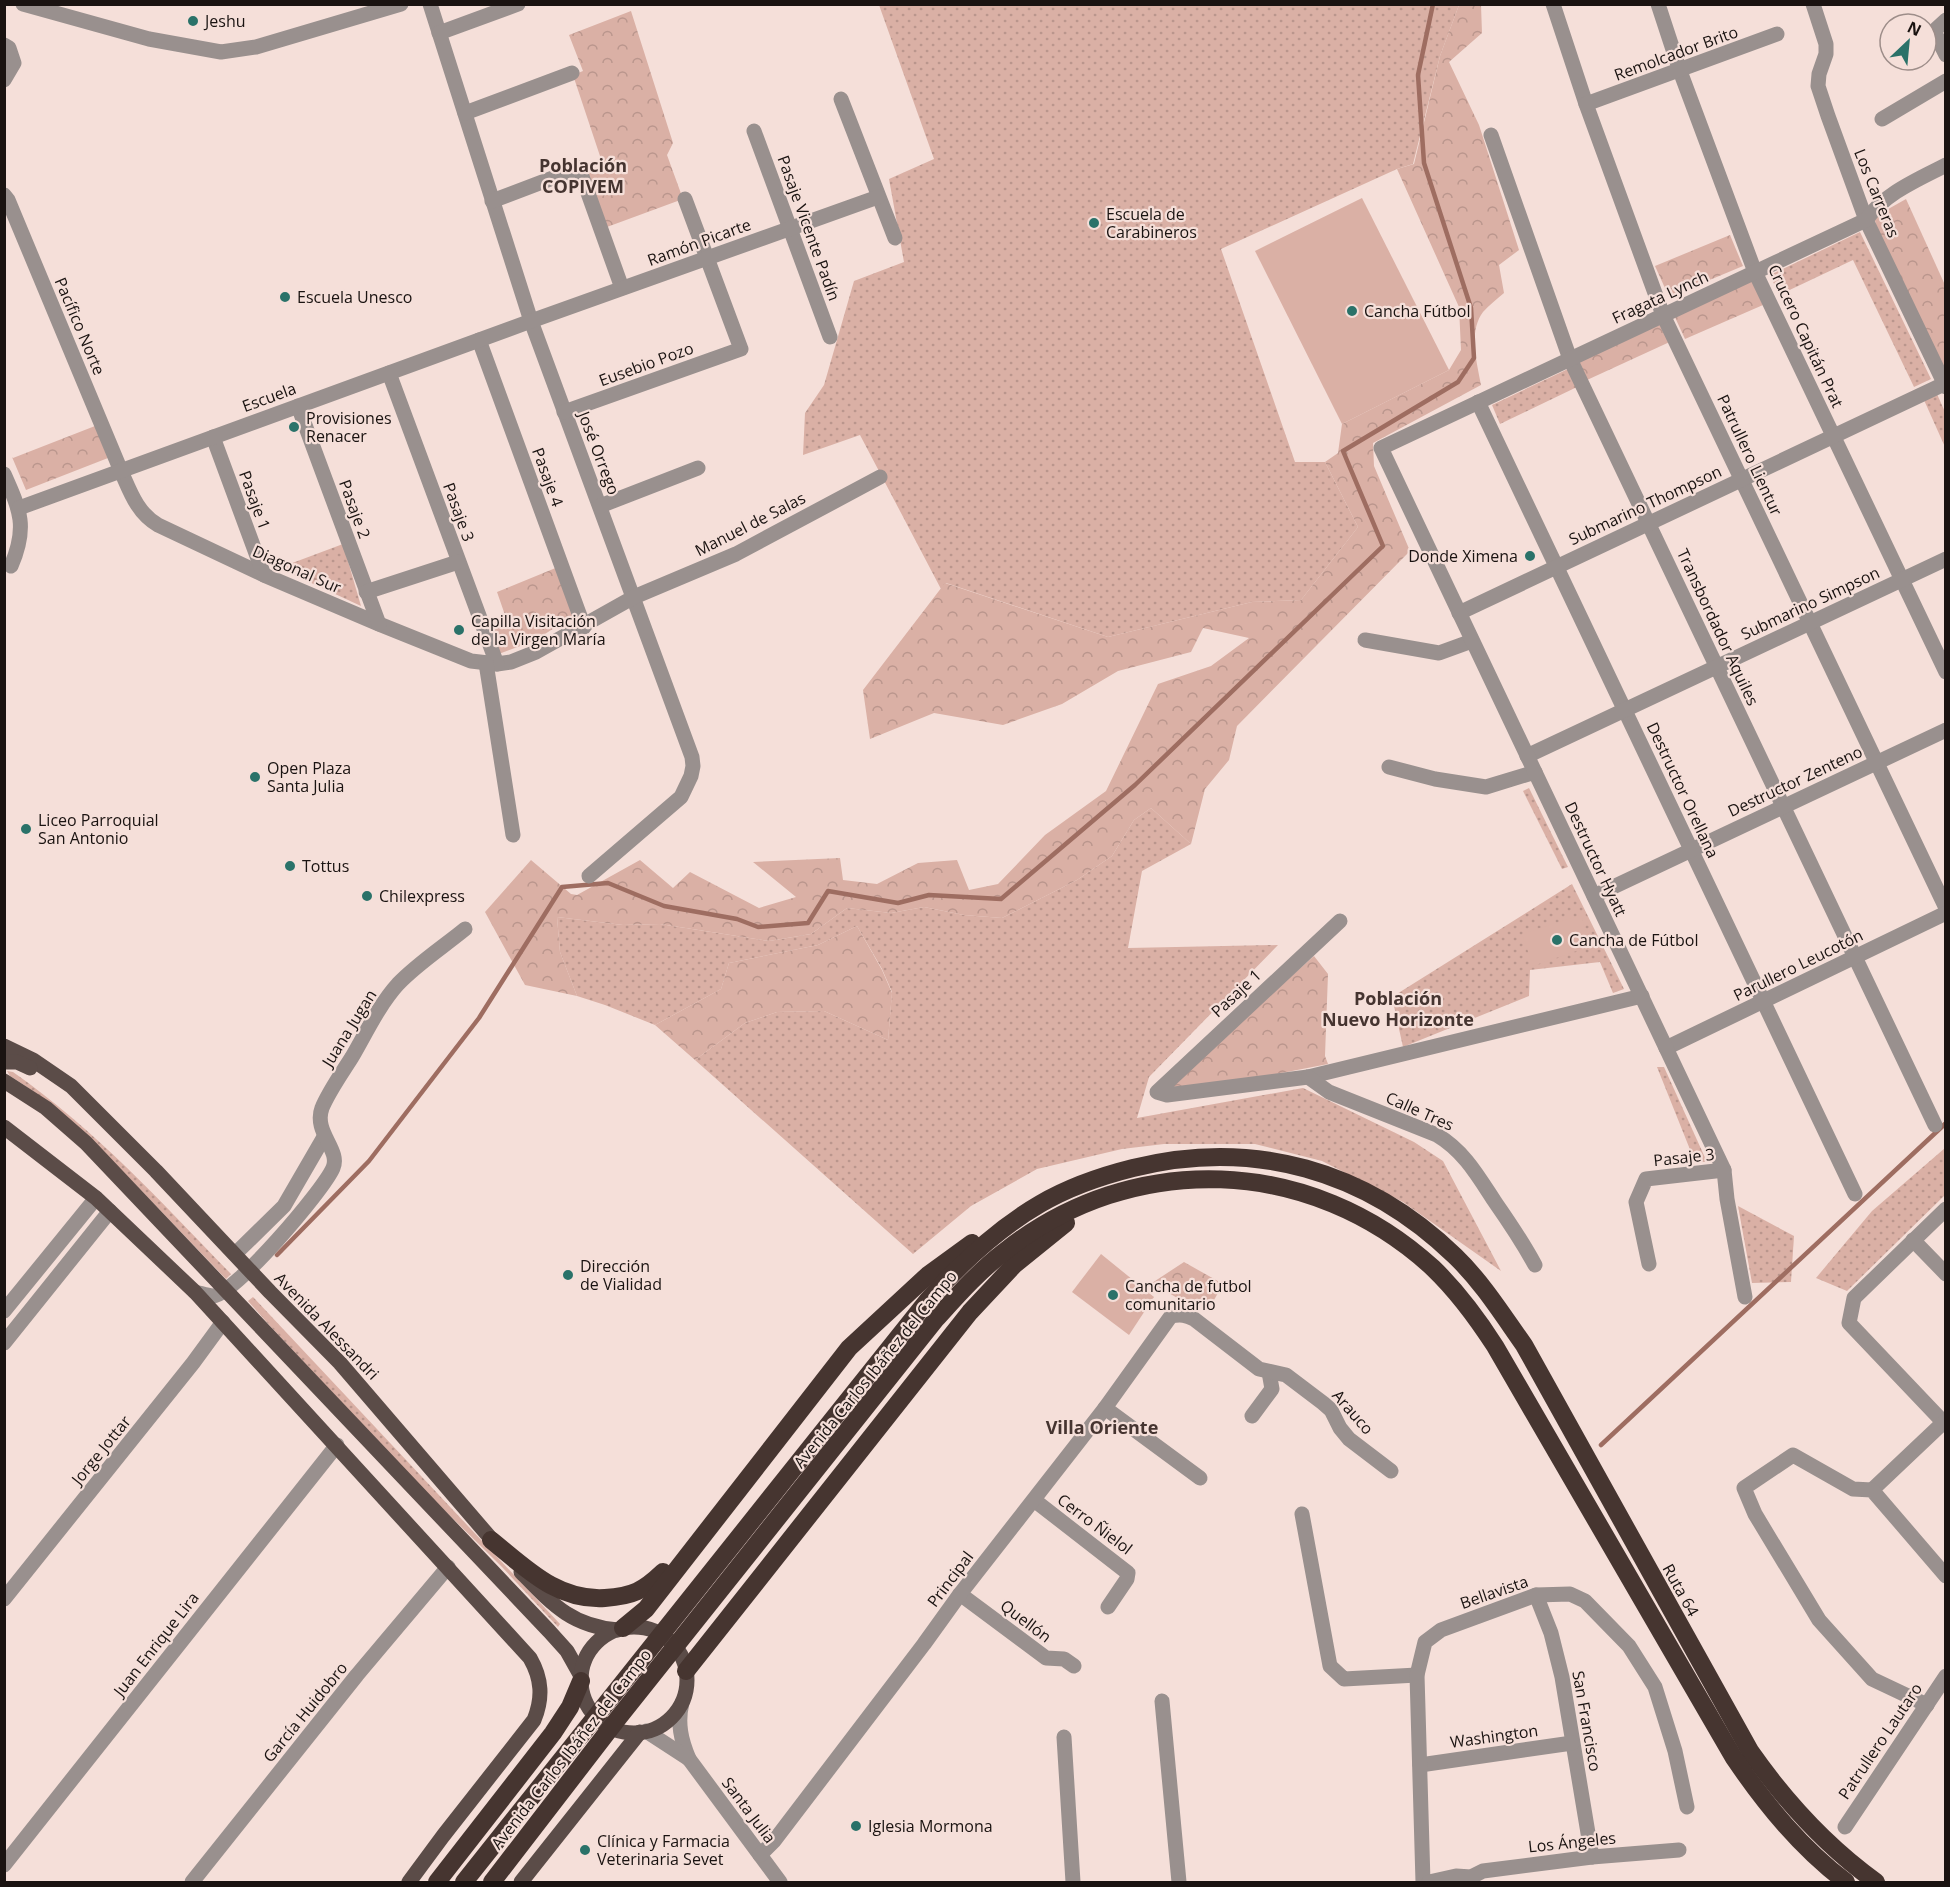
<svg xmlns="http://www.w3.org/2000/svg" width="1950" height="1887" font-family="'Open Sans',sans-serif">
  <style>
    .grass { fill: url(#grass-dots) }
    .forest { fill: url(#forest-crowns) }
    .pitch { fill: #dab0a5 }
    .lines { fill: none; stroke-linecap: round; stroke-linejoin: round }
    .stream { stroke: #9e6d61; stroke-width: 4.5 }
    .minor { stroke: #99908e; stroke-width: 15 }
    .major { stroke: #5b4c48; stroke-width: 15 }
    .highway { stroke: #463530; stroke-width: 18 }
    .poi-dot { fill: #2a7269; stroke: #f5dfd9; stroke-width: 2 }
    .labels { text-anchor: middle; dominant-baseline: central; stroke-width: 4.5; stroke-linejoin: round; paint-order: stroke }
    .poi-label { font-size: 16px; fill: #1a1311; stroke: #f5dfd9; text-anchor: start }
    .street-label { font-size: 16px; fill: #1a1311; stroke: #f5dfd9 }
    .neighbourhood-label { font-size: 18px; font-weight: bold; fill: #453430; stroke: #f5dfd9 }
  </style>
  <defs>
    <pattern id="grass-dots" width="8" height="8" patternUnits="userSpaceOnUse" patternTransform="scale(1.5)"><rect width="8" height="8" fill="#dab0a5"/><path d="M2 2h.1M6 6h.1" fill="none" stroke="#ba968d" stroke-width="1.8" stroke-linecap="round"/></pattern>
    <pattern id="forest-crowns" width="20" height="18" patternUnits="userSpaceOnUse" patternTransform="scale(1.5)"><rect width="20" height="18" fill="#dab0a5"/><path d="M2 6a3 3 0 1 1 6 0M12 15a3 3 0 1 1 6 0" fill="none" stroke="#ba968d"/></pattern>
  </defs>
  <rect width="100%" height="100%" fill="#f5dfd9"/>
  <!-- grass -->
  <g class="grass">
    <polygon points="879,5 1459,5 1440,56 1413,164 1397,169 1221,249 1295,462 1325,462 1358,527 1301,600 1252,602 1108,637 946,583 941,589 860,435 803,455 805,413 824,385 854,281 904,262 889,179 934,159"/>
    <polygon points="1860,232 1931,379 1914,387 1853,260 1779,295 1770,275"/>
    <polygon points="1568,369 1577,387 1500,424 1492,405"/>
    <polygon points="1937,394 1945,412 1945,447 1924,400"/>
    <polygon points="343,544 361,606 279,568"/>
    <polygon points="1529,788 1568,867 1562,869 1523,791"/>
    <polygon points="1151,808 1191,844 1142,871 1128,948 1278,945 1149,1077 1137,1118 1303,1088 1414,1142 1443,1161 1501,1271 1403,1202 1322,1161 1255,1144 1164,1144 1122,1149 1037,1169 971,1206 913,1254 695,1060 745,1023 777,1012 824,1011 888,1040 892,992 882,969 857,926 818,945 729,963 721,989 655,1025 605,1005 577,996 560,952 557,917 623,925 660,924 769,941 811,934 847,908 891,913 924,907 964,915 1002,918 1077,880 1112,856 1134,820"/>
    <polygon points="1572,884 1624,989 1613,993 1600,962 1530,970 1529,996 1403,1047 1392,997"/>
    <polygon points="1657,1067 1664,1067 1707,1162 1695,1162"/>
    <path d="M7,1071L13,1072C97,1131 160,1201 231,1274L226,1279C195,1247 165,1215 134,1183C94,1142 59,1106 10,1076Z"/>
    <polygon points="1945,1148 1945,1195 1847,1291 1816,1278 1872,1211"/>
    <polygon points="1738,1206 1794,1236 1791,1282 1752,1283"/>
    <polygon points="253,1297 560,1624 558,1627 502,1567 423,1489 271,1327 248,1301"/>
  </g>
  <!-- forest -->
  <g class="forest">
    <path d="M1459,5H1481L1482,33L1449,62L1479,125L1519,250L1499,265L1504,293C1497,299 1489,305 1483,312C1468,332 1477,363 1481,385L1373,443L1374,466L1410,551L1237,726L1229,760L1205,789L1191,844L1151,808L1134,820L1112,856L1077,880L1002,918L964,915L924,907L891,913L847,908L811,934L769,941L660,924L623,925L557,917L560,952L577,996L525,985L485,912L531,860L571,894L577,895L640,860L673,888L690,872L759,908L796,897L753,862L840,858L843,880L877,884L918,863L957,860L969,890L998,884L1045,835L1106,791L1158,684L1211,666L1249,638L1203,628L1191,652L1118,671L1062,704L1003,725L934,713L870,739L863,690L945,583L1108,637L1252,602L1301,600L1358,527L1325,462L1338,453L1342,424L1449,370L1461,350L1459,307L1397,169L1414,164L1440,56Z"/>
    <polygon points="631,11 673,143 667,155 683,199 607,227 586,171 603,165 573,75 583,71 569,35"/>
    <polygon points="1906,199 1945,285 1945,371 1877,228 1874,217"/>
    <polygon points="1730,235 1743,266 1669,297 1655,266"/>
    <polygon points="1751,279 1763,305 1685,339 1673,313"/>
    <polygon points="1664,318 1674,340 1587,380 1577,360"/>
    <polygon points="95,426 108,458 26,490 12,457 13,458"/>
    <polygon points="558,567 576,614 534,641 496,655 487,626 505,615 497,592"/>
    <polygon points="857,926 882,970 892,993 888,1040 824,1011 777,1012 745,1023 695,1060 655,1025 721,989 729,963 818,945"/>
    <polygon points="1314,956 1328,974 1325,1056 1328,1064 1245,1080 1162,1091"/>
    <polygon points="1184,1262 1223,1284 1214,1300 1179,1299 1152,1283"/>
  </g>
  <!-- pitch -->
  <g class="pitch">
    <polygon points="1362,198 1449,370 1342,424 1255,251"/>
    <polygon points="1581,915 1591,946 1533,966 1522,934"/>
    <polygon points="1101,1254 1154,1297 1129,1335 1072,1292"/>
  </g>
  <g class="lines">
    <!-- stream -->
    <g class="stream">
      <polyline points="277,1255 369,1161 479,1018 562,887 608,883 664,906 737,919 758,927 808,923 828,891 898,903 929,895 1001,899 1135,785 1383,546 1343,451 1458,382 1474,358 1471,308 1424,163 1418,75 1433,4"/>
      <polyline points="1601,1445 1946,1123"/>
    </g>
    <!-- minor -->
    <g class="minor">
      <polyline points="23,4 149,39 221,52 256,47 401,4"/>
      <polyline points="430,4 531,321 692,757 693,766 691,776 681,797 589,876"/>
      <polyline points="1553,4 1586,104 1663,315 1946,908"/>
      <polyline points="1658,4 1680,71 1755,272 1946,672"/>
      <polyline points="1813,4 1826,44 1826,54 1819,74 1818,86 1828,116 1866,220 1946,387"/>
      <polyline points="1946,20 1934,31 1946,55"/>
      <polyline points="439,33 518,4"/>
      <polyline points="4,45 9,48 14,63 4,80"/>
      <polyline points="841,99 895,238"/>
      <polyline points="1586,104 1777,34"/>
      <polyline points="465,113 572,73"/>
      <polyline points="1882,119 1946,81"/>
      <polyline points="754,131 830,337"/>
      <polyline points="1491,135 1570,359 1935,1125"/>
      <path d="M4,195L8,200L121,471C130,491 137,513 158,525L264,575L379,624L471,661L497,664L511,662L536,652L634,597L736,554L880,477"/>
      <polyline points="492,201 579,168 622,288"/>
      <polyline points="479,340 584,627"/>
      <polyline points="389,373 497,664"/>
      <polyline points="1478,402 1855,1194"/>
      <polyline points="298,406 379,624"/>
      <polyline points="564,412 741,349 685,199"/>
      <polyline points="213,437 264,575"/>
      <path d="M4,474C20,510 28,527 11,566"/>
      <polyline points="600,506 698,468"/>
      <polyline points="19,508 531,321 878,197"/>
      <polyline points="366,592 458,562"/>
      <polyline points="1459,613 1944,384"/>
      <polyline points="1365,640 1439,653 1472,641"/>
      <polyline points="486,663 513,835"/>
      <polyline points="1527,756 1946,559"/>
      <polyline points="1389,767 1435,779 1486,787 1535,772"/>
      <polyline points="1594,896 1946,730"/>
      <polyline points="1340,921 1157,1092 1167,1095 1308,1077 1642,996"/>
      <polyline points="1666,1048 1946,913"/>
      <path d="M1308,1077L1329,1092L1437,1135C1464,1151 1478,1176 1495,1202C1509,1222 1523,1243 1535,1265"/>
      <polyline points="1946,1209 1854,1298 1849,1323 1946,1425"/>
      <polyline points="1913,1240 1946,1274"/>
      <polyline points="235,1254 284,1206 324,1137"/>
      <polyline points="1649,1264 1636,1202 1646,1179 1724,1170"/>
      <path d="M195,1292C200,1293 208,1296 213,1296C235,1294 323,1191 333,1168C341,1150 313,1132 322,1108C329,1091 342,1073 352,1057C366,1033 379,1005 398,984C417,964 443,947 465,929"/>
      <path d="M1745,1297L1727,1199L1724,1170L1381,448L1866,220C1885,193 1917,180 1946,165"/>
      <polyline points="4,1311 96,1198"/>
      <polyline points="4,1343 110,1211"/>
      <polyline points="1105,1408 1200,1478"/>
      <polyline points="1252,1416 1272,1389 1269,1372"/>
      <polyline points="1872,1490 1946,1420"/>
      <polyline points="1034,1500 1128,1573 1127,1579 1108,1607"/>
      <polyline points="1302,1514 1330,1666 1344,1679 1417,1675"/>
      <polyline points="960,1594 1046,1658 1064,1659 1074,1666"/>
      <polyline points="1536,1595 1551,1633 1562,1677 1592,1857"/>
      <polyline points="4,1599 193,1363 223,1322"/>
      <polyline points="1162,1701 1179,1882"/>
      <path d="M682,1703C677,1723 681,1740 689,1759L780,1882"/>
      <polyline points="1927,1705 1872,1679 1819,1620 1755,1514 1744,1488 1793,1455 1853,1489 1872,1490 1946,1576"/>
      <polyline points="646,1731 689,1759"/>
      <polyline points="1064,1737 1073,1882"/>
      <polyline points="1420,1765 1572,1743"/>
      <polyline points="1845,1827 1946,1676"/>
      <path d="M760,1855L774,1841L924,1644L960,1594L1105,1408L1171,1316C1181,1314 1186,1315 1194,1319L1259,1369L1286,1375L1323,1403L1331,1410L1340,1428L1349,1439L1391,1471"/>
      <polyline points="4,1865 337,1445"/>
      <polyline points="192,1882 357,1675 448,1567"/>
      <polyline points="1423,1882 1417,1675 1425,1642 1441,1630 1536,1595 1570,1594 1585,1601 1629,1646 1655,1687 1675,1751 1687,1807"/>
      <polyline points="1429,1882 1456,1876 1471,1877 1483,1871 1592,1857 1679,1850"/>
    </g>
    <!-- major -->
    <g class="major">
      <polyline points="4,1046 33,1060 71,1086 156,1171 270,1292 340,1363 499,1548"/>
      <polyline points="4,1062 17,1062 30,1068"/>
      <polyline points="4,1081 46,1108 86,1143 549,1631 567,1651 581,1676"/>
      <path d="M4,1127L96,1198L195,1292L530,1658C542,1679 543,1698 534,1720L443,1836L409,1882"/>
      <path d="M521,1572C552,1604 571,1626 618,1630"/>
      <circle cx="634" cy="1680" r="53"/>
      <polyline points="521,1882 640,1732"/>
    </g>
    <!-- highway -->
    <g class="highway">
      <path d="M491,1540C526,1568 557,1601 605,1598C633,1596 643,1591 663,1572"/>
      <polyline points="623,1628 646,1609 849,1348 928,1275 972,1243"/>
      <polyline points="686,1671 970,1312 1014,1265 1066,1223"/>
      <polyline points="437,1882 553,1733 570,1707 581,1681"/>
      <path d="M464,1882L927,1301C960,1264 997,1229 1040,1204C1069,1187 1101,1176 1133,1168C1253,1138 1366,1170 1455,1256C1482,1282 1502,1314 1524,1345L1750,1751C1785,1801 1826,1846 1876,1882"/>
      <path d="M492,1882L619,1717L936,1319C957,1296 979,1271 1004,1252C1133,1149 1311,1156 1433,1268C1457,1291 1477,1318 1495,1346L1734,1758C1766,1805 1801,1848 1846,1882"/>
    </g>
  </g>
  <!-- markers -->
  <g class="poi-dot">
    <circle cx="193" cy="21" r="6"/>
    <circle cx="1094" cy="223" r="6"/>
    <circle cx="285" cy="297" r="6"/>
    <circle cx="1352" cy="311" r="6"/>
    <circle cx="294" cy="427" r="6"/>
    <circle cx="1530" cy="556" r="6"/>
    <circle cx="459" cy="630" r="6"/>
    <circle cx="255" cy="777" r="6"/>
    <circle cx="26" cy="829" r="6"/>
    <circle cx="290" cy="866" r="6"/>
    <circle cx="367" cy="896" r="6"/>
    <circle cx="1557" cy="940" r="6"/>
    <circle cx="568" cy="1275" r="6"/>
    <circle cx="1113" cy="1295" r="6"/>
    <circle cx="856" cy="1826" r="6"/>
    <circle cx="585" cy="1850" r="6"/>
  </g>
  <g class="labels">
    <!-- poi labels -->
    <g class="poi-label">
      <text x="205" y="21">Jeshu</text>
      <text x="1106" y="214">Escuela de<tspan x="1106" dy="18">Carabineros</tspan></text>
      <text x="297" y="297">Escuela Unesco</text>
      <text x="1364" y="311">Cancha Fútbol</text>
      <text x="306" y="418">Provisiones<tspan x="306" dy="18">Renacer</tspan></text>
      <text x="1518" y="556" text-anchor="end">Donde Ximena</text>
      <text x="471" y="621">Capilla Visitación<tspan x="471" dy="18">de la Virgen María</tspan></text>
      <text x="267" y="768">Open Plaza<tspan x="267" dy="18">Santa Julia</tspan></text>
      <text x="38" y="820">Liceo Parroquial<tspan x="38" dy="18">San Antonio</tspan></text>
      <text x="302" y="866">Tottus</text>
      <text x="379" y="896">Chilexpress</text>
      <text x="1569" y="940">Cancha de Fútbol</text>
      <text x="580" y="1266">Dirección<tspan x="580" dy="18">de Vialidad</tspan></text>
      <text x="1125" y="1286">Cancha de futbol<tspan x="1125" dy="18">comunitario</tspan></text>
      <text x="868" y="1826">Iglesia Mormona</text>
      <text x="597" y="1841">Clínica y Farmacia<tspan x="597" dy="18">Veterinaria Sevet</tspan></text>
    </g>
    <!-- street labels -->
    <g class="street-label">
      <text transform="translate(1676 53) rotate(-20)">Remolcador Brito</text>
      <text transform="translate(1877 193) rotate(68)">Los Carreras</text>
      <text transform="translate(809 228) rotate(70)">Pasaje Vicente Padín</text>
      <text transform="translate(699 242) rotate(-20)">Ramón Picarte</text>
      <text transform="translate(1660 297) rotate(-25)">Fragata Lynch</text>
      <text transform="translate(80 326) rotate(67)">Pacífico Norte</text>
      <text transform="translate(1806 336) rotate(65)">Crucero Capitán Prat</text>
      <text transform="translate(646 364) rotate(-20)">Eusebio Pozo</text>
      <text transform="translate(269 397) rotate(-20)">Escuela</text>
      <text transform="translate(599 453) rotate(69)">José Orrego</text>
      <text transform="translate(1750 455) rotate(65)">Patrullero Lientur</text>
      <text transform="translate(548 477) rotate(70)">Pasaje 4</text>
      <text transform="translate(255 500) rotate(70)">Pasaje 1</text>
      <text transform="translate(1645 505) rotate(-25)">Submarino Thompson</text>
      <text transform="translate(355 509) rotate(70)">Pasaje 2</text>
      <text transform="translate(459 512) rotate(70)">Pasaje 3</text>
      <text transform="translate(750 524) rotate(-27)">Manuel de Salas</text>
      <text transform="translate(297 569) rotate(24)">Diagonal Sur</text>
      <text transform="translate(1810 603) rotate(-25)">Submarino Simpson</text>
      <text transform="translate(1718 627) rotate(65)">Transbordador Aquiles</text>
      <text transform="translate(1795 781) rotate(-25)">Destructor Zenteno</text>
      <text transform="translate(1683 790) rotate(65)">Destructor Orellana</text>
      <text transform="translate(1596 859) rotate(65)">Destructor Hyatt</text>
      <text transform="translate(1798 965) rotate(-26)">Parullero Leucotón</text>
      <text transform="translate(1236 993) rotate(-43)">Pasaje 1</text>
      <text transform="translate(349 1028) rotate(-58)">Juana Jugan</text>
      <text transform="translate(1420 1111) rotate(24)">Calle Tres</text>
      <text transform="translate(1684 1157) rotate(-6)">Pasaje 3</text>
      <text transform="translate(327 1326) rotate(46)">Avenida Alessandri</text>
      <text transform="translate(875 1369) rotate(-51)">Avenida Carlos Ibáñez del Campo</text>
      <text transform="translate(1353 1412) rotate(49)">Arauco</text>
      <text transform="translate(101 1450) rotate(-51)">Jorge Jottar</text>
      <text transform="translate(1095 1524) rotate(37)">Cerro Ñielol</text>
      <text transform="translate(950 1579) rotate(-53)">Principal</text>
      <text transform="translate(1681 1590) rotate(61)">Ruta 64</text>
      <text transform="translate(1494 1592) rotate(-19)">Bellavista</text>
      <text transform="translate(1026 1621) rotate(37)">Quellón</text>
      <text transform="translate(156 1644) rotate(-52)">Juan Enrique Lira</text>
      <text transform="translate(305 1712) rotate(-51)">García Huidobro</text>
      <text transform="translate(1587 1721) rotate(80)">San Francisco</text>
      <text transform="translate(1494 1736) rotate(-8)">Washington</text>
      <text transform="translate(1880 1741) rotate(-56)">Patrullero Lautaro</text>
      <text transform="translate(571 1749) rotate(-52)">Avenida Carlos Ibáñez del Campo</text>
      <text transform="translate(749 1810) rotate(53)">Santa Julia</text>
      <text transform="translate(1572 1842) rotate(-6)">Los Ángeles</text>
    </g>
    <!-- neighbourhood labels -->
    <g class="neighbourhood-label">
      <text x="583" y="165">Población<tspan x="583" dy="21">COPIVEM</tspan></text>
      <text x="1398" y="998">Población<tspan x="1398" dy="21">Nuevo Horizonte</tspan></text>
      <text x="1102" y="1427">Villa Oriente</text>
    </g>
  </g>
  <!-- border -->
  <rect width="1950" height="1887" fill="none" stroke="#1a1311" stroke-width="12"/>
  <!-- north arrow -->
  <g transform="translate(1908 42) rotate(26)"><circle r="28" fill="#f5dfd9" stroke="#9d8d89" stroke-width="1.5"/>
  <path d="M0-4.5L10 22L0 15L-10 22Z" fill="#2a7269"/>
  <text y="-9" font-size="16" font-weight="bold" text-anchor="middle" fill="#1a1311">N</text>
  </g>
</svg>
